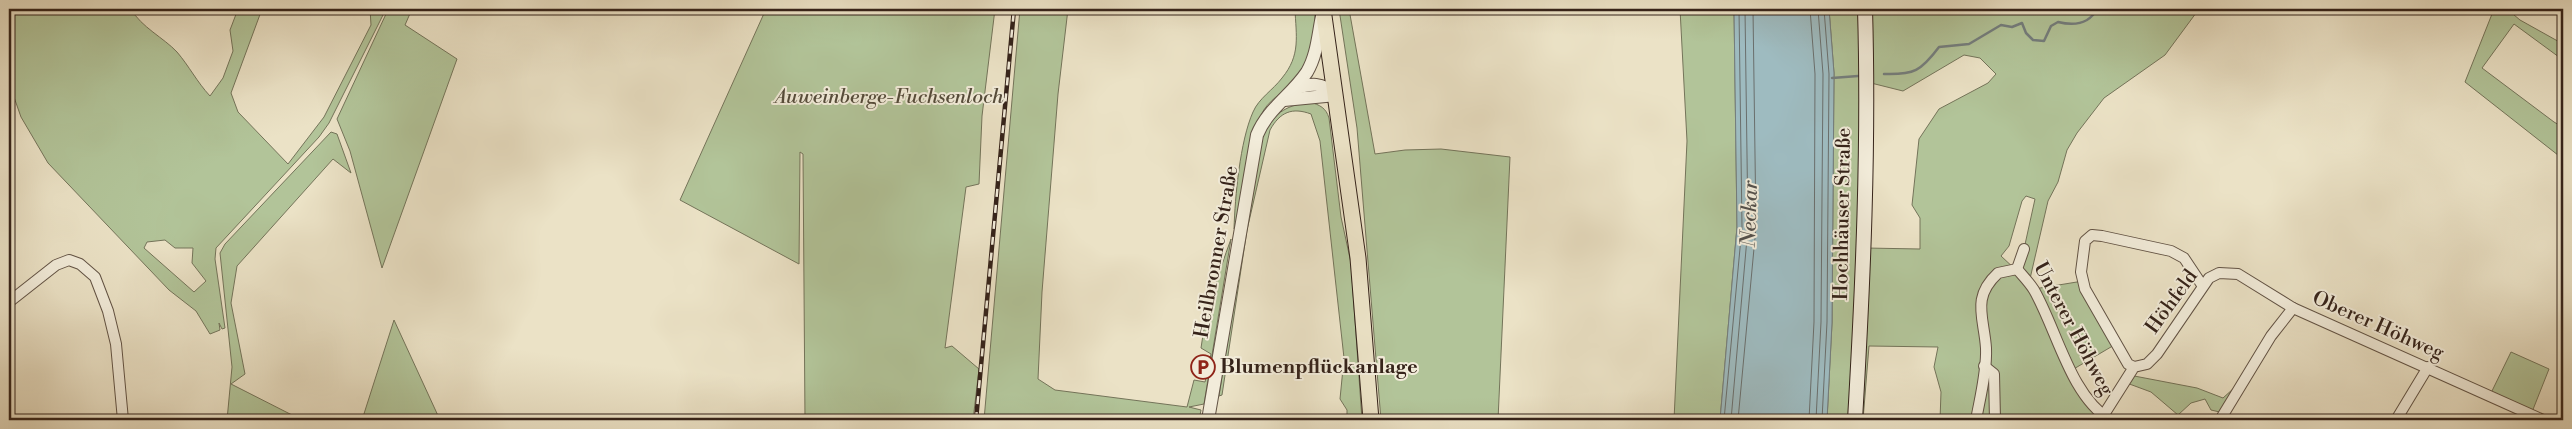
<svg xmlns="http://www.w3.org/2000/svg" width="2572" height="429" font-family="'Libre Bodoni',serif">
  <style>
    .green { fill: #b2c499; stroke: #74745a; fill-rule: evenodd }
    .water { fill: #9ebbc0; stroke: #747e7e }
    .lines { fill: none; stroke-linecap: round; stroke-linejoin: round }
    .shore { stroke: #6a6f6d; stroke-width: 1 }
    .stream { stroke: #747e7e; stroke-width: 2.5 }
    .minor-casing { stroke: #625345; stroke-width: 12 }
    .tertiary-casing { stroke: #625345; stroke-width: 14 }
    .secondary-casing { stroke: #35231a; stroke-width: 16 }
    .primary-casing { stroke: #35231a; stroke-width: 17 }
    .minor { stroke: #f2ecda; stroke-width: 10 }
    .tertiary { stroke: #f2ecda; stroke-width: 12 }
    .secondary { stroke: #f2ecda; stroke-width: 14 }
    .primary { stroke: #ebe2c6; stroke-width: 15 }
    .rail-casing { stroke: #35231a; stroke-width: 4.5 }
    .rail { stroke: #f2ecda; stroke-width: 2.5; stroke-dasharray: 8; stroke-linecap: butt }
    .labels { text-anchor: middle; dominant-baseline: central; stroke-width: 4; stroke-linejoin: round; paint-order: stroke }
    .park-label { font-size: 20px; font-style: italic; fill: #544b3a; stroke: #f2ecda }
    .street-label { font-size: 20px; fill: #35231a; stroke: #f2ecda }
    .poi-label { font-size: 20px; font-weight: bold; fill: #35231a; stroke: #f2ecda; text-anchor: start }
    .water-label { font-size: 21px; font-style: italic; fill: #54514c; stroke: #f2ecda }
  </style>
  <rect width="100%" height="100%" fill="#ebe2c6"/>
  <filter id="stains"><feTurbulence type="fractalNoise" baseFrequency=".004" numOctaves="4"/><feColorMatrix values="0 0 0 0 .2 0 0 0 0 .09 0 0 0 0 .02 0 0 0 .5 -.17"/></filter>
  <radialGradient id="worn" r=".72"><stop offset=".6" stop-color="#630" stop-opacity="0"/><stop offset="1" stop-color="#630" stop-opacity=".3"/></radialGradient>
  <!-- green -->
  <g class="green">
    <path d="M9,9H131C141,27 164,38 177,52C189,66 197,82 210,96L223,78L233,51L230,30L238,9H262L231,93L238,112L288,164L324,117L371,25L370,9H380L384,12L386,9H412L405,25L457,59L382,268L350,151L337,119L386,14L384,13L329,123L319,137L216,248L215,259L225,328L222,329L219,323L220,330L210,334L196,311L169,290L48,163L21,117L9,83ZM165,240L175,248H193L192,263L206,281L194,292L144,248L147,242Z"/>
    <polygon points="766,9 995,9 982,116 979,184 966,187 945,348 952,346 979,369 973,420 805,420 803,154 800,152 799,264 680,200"/>
    <path d="M1020,9H1068L1058,94L1042,292L1038,379L1055,390L1187,407L1194,380L1205,382L1211,354L1201,348C1206,309 1218,275 1231,239L1204,404L1189,407L1201,410L1199,420H984Z"/>
    <path d="M1295,9H1315C1315,39 1315,60 1292,83C1282,94 1268,100 1261,115C1245,149 1243,190 1237,227L1234,229C1235,197 1240,141 1253,112C1259,98 1273,90 1282,78C1301,55 1296,36 1295,9Z"/>
    <polygon points="1339,9 1349,9 1375,154 1405,150 1441,149 1510,157 1498,420 1381,420 1357,128"/>
    <polygon points="1680,9 1734,9 1737,227 1720,420 1674,420 1687,141"/>
    <path d="M1829,9H2199L2165,55L2104,98L2077,133L2067,150L2058,182L2048,201L2029,283L2034,289L2083,281L2116,344L2072,370L2103,416L2118,420H1940L1941,392L1934,367L1938,347L1869,346L1863,420H1860L1866,248L1920,249V218L1912,205L1919,139L1939,109L1988,83L1996,74L1980,58L1964,55L1903,91L1871,83L1859,183L1850,420H1827L1832,323L1834,73ZM2026,196L2035,199L2024,249L2016,270L2001,256L2009,246L2022,201Z"/>
    <polygon points="2494,9 2507,9 2520,20 2563,44 2563,60 2514,24 2482,68 2554,122 2559,125 2563,120 2563,159 2465,82"/>
    <path d="M1310,102C1320,105 1326,108 1329,118L1341,217L1351,263L1362,420H1347V410L1340,399L1344,358L1320,141L1311,114C1292,107 1280,112 1270,130L1247,230L1222,395L1219,396L1245,230L1264,130C1276,112 1288,105 1310,102Z"/>
    <polygon points="331,132 337,134 351,173 333,159 237,266 231,303 245,374 231,384 294,416 292,420 227,420 232,367 220,253 225,244"/>
    <polygon points="394,320 440,420 362,420"/>
    <polygon points="2511,352 2549,369 2532,412 2491,393"/>
    <polygon points="2129,375 2197,388 2223,398 2244,379 2224,413 2211,410 2205,399 2191,403 2178,415 2151,392 2124,382"/>
  </g>
  <!-- water -->
  <polygon class="water" points="1734,9 1829,9 1834,73 1832,323 1827,420 1720,420 1737,227"/>
  <g class="lines">
    <!-- shore -->
    <g class="shore">
      <polyline points="1724,420 1742,227 1739,9"/>
      <polyline points="1731,420 1748,227 1745,9"/>
      <polyline points="1738,420 1756,227 1753,9"/>
      <polyline points="1809,420 1814,322 1815,74 1810,9"/>
      <polyline points="1816,420 1821,322 1823,74 1818,9"/>
      <polyline points="1822,420 1827,322 1829,74 1824,9"/>
    </g>
    <!-- stream -->
    <g class="stream">
      <path d="M1884,74C1914,75 1921,71 1939,47L1969,44L2001,25L2012,27L2022,23L2026,33L2033,40L2044,41L2051,26L2058,22C2074,26 2089,24 2097,9"/>
      <polyline points="1832,78 1858,76"/>
    </g>
    <!-- minor casing -->
    <g class="minor-casing">
      <g id="minor">
        <path d="M2017,269C2022,275 2029,282 2034,290C2057,330 2070,395 2110,420"/>
        <polyline points="2017,269 2024,249"/>
        <polyline points="9,302 56,265 69,260 80,264 95,277 108,311 116,344 123,420"/>
        <polyline points="1984,366 1994,374 1995,420"/>
        <polyline points="2134,367 2128,364 2085,289 2081,272 2085,241 2092,235 2102,236 2171,251 2184,258 2202,285"/>
        <polyline points="2103,416 2134,367 2147,364 2157,354 2209,278 2219,273 2238,274 2293,308 2543,420"/>
        <path d="M1976,420C1980,398 1987,371 1986,348C1984,317 1971,298 1998,273L2017,269"/>
        <polyline points="2220,420 2271,336 2293,308"/>
        <polyline points="2396,420 2428,367"/>
      </g>
    </g>
    <!-- tertiary casing -->
    <g class="tertiary-casing">
      <g id="tertiary">
        <path d="M1294,89C1311,83 1322,82 1336,95"/>
        <polyline points="1284,100 1336,95"/>
        <path d="M1208,420L1257,135C1268,108 1291,96 1307,72C1317,55 1318,35 1322,16"/>
      </g>
    </g>
    <!-- secondary casing -->
    <g class="secondary-casing">
      <path id="secondary" d="M1855,420C1863,283 1869,146 1865,9"/>
    </g>
    <!-- primary casing -->
    <g class="primary-casing">
      <polyline id="primary" points="1323,9 1358,258 1371,420"/>
    </g>
    <!-- minor -->
    <use href="#minor" class="minor"/>
    <!-- tertiary -->
    <use href="#tertiary" class="tertiary"/>
    <!-- secondary -->
    <use href="#secondary" class="secondary"/>
    <!-- primary -->
    <use href="#primary" class="primary"/>
    <!-- rail casing -->
    <g class="rail-casing">
      <polyline id="rail" points="976,420 1014,9"/>
    </g>
    <!-- rail -->
    <use href="#rail" class="rail"/>
  </g>
  <!-- icons -->
  <defs>
    <g id="parking-ring" transform="scale(1.25)"><circle r="9.5" fill="#f2ecda" stroke="#8f2418" stroke-width="1.5"/><path d="M-3.5-5.5H1a3.5 3.5 0 0 1 0 7H-1V5.5H-3.5ZM-1-3.4V-.6H.8a1.4 1.4 0 0 0 0-2.8Z" fill="#8f2418"/></g>
  </defs>
  <g fill-rule="evenodd">
    <use href="#parking-ring" x="1203" y="367"/>
  </g>
  <g class="labels">
    <!-- park labels -->
    <g class="park-label">
      <text x="889" y="97">Auweinberge-Fuchsenloch</text>
    </g>
    <!-- street labels -->
    <g class="street-label">
      <text transform="translate(1843 214) rotate(-89)">Hochhäuser Straße</text>
      <text transform="translate(1217 252) rotate(-80)">Heilbronner Straße</text>
      <text transform="translate(2172 302) rotate(-54)">Höhfeld</text>
      <text transform="translate(2378 326) rotate(24)">Oberer Höhweg</text>
      <text transform="translate(2073 329) rotate(62)">Unterer Höhweg</text>
    </g>
    <!-- poi labels -->
    <g class="poi-label">
      <text x="1220" y="367">Blumenpflückanlage</text>
    </g>
    <!-- water labels -->
    <g class="water-label">
      <text transform="translate(1750 214) rotate(-88)">Neckar</text>
    </g>
  </g>
  <!-- margin -->
  <rect width="2572" height="429" fill="none" stroke="#ebe2c6" stroke-width="30"/>
  <rect x="10" y="10" width="2552" height="409" fill="none" stroke="#35231a" stroke-width="2.5"/>
  <rect x="15" y="15" width="2542" height="399" fill="none" stroke="#35231a"/>
  <rect width="100%" height="100%" filter="url(#stains)"/>
  <rect width="100%" height="100%" fill="url(#worn)"/>
</svg>
